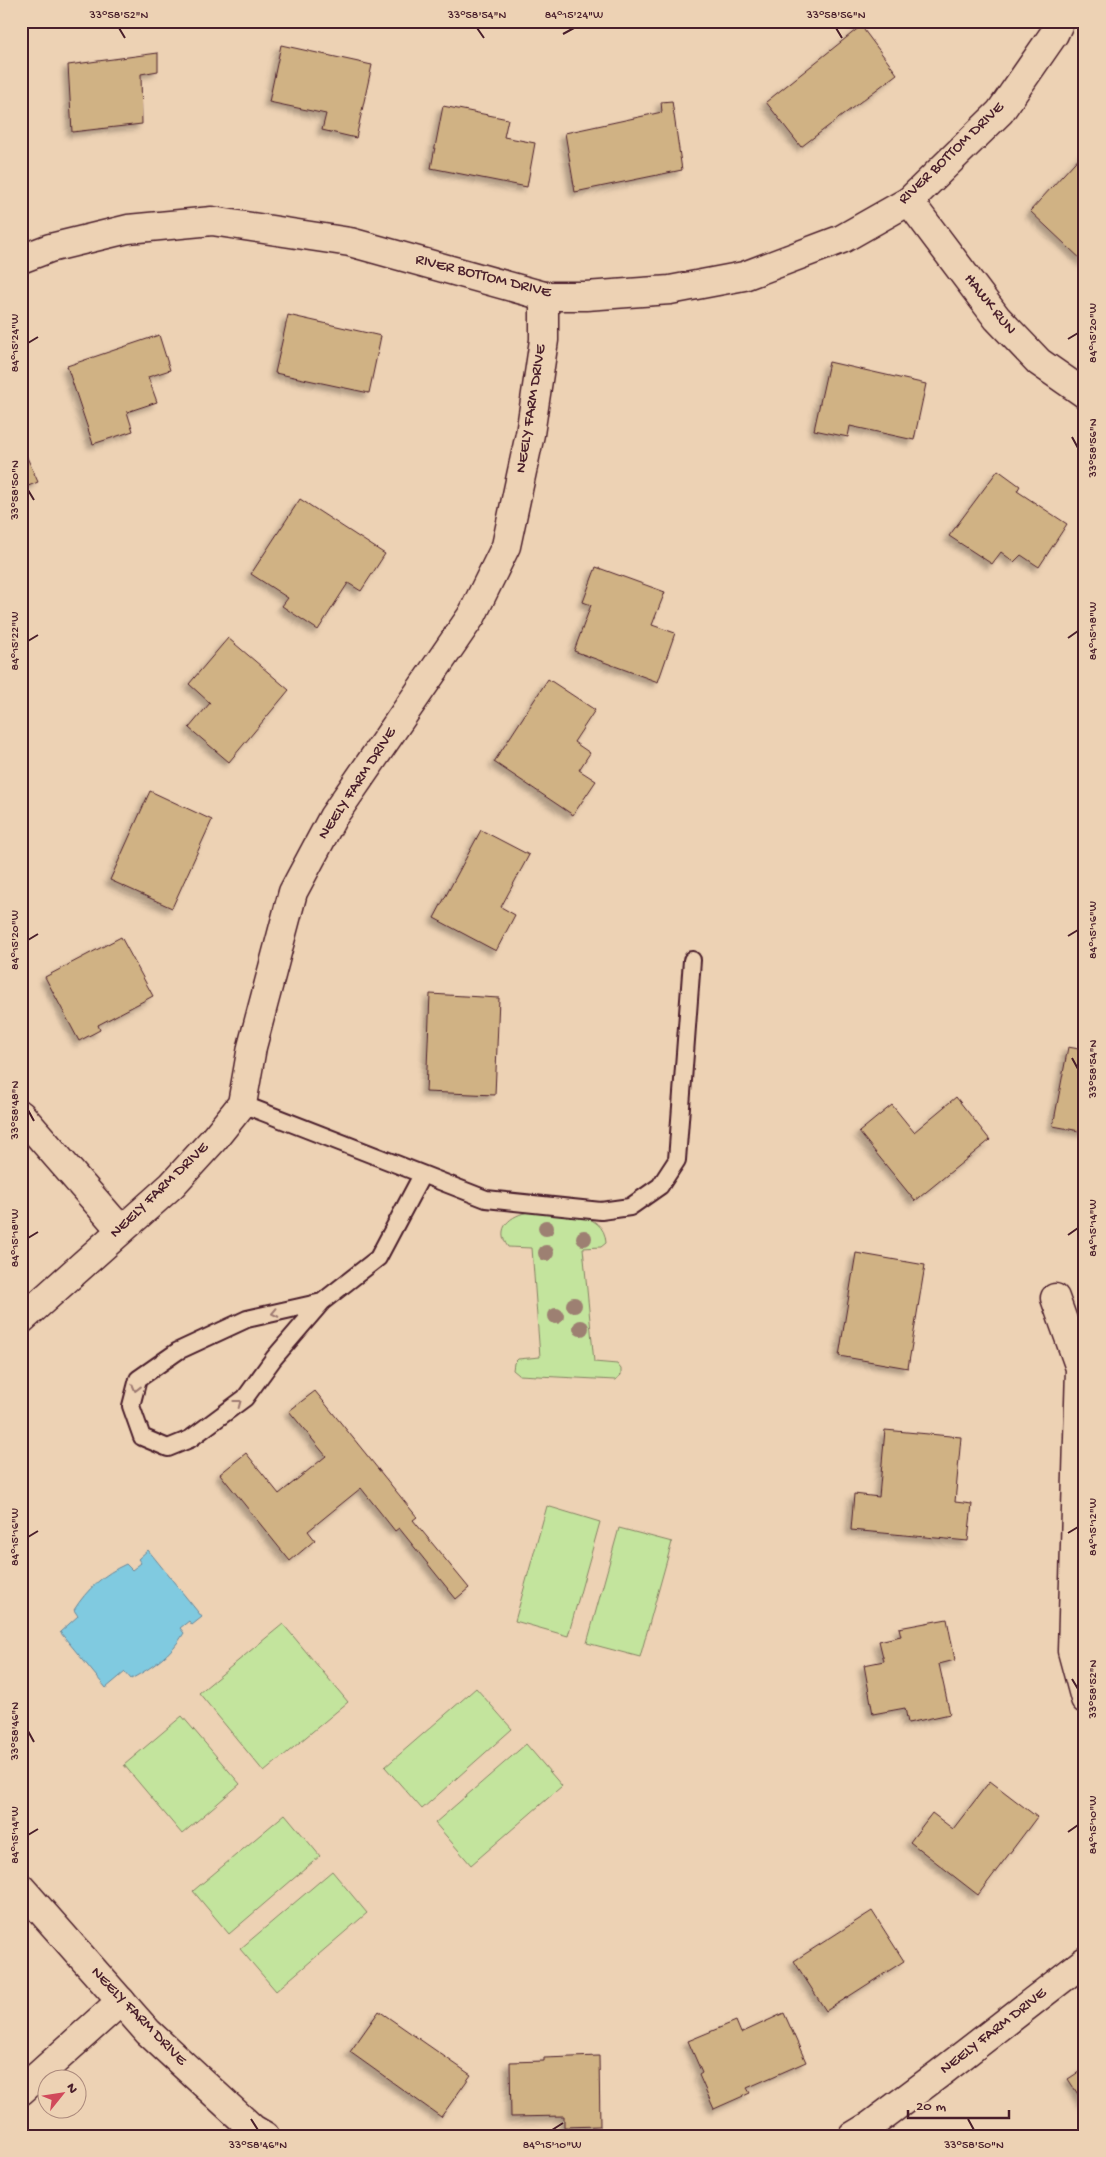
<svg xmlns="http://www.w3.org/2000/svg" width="1106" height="2157" font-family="'Gochi Hand',sans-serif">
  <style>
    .green { fill: #c3e49d; stroke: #868264 }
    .water { fill: #80cae0; stroke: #6a8698 }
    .building { fill: #d0b284; stroke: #4a1f2b; filter: url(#shadow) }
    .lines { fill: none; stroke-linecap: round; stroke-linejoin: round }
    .lane-casing { stroke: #4a1f2b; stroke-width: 20 }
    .street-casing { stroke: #4a1f2b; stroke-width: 31 }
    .lane { stroke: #edd2b4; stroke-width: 16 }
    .street { stroke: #edd2b4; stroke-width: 28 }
    .tree { fill: #9d8072 }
    .oneway { stroke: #9c7870 }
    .ticks { fill: none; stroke: #4a1f2b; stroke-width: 2 }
    .labels { text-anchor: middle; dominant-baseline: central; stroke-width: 4.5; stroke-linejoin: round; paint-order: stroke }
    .street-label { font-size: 16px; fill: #4a1f2b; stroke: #edd2b4 }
    .neatline { fill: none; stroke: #4a1f2b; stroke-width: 2 }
    .ticks-label { font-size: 12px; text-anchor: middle; fill: #4a1f2b }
  </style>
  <defs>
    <filter id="shadow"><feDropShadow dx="-4.5" dy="4.5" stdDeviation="2.5" flood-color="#0004"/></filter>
  </defs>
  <rect width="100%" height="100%" fill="#edd2b4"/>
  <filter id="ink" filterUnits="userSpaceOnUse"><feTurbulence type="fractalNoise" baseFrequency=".02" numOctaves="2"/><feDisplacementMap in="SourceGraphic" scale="10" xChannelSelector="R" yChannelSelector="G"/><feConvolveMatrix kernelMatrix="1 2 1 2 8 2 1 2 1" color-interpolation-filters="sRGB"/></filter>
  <g filter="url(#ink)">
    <!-- green -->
    <g class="green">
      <path d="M529,1212C554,1214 605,1208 606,1243L601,1247L583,1248L594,1362L617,1364L621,1369V1375L615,1380L519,1375L513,1370L514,1363L518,1359L540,1357L532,1248L508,1247C494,1228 511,1215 529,1212Z"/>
      <polygon points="547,1506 600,1522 568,1636 515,1621"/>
      <polygon points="619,1528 672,1542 640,1657 587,1643"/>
      <polygon points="283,1624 348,1702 264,1772 199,1693"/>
      <polygon points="476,1688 512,1729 422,1809 385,1767"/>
      <polygon points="182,1716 240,1784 182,1834 124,1765"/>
      <polygon points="526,1744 562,1786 471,1865 435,1823"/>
      <polygon points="285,1814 320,1856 229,1934 193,1891"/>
      <polygon points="332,1871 367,1913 276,1991 240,1949"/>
    </g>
    <!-- water -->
    <path class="water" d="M148,1550L202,1617L192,1625L189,1621L180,1628L184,1633C171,1655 153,1667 131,1679L125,1672L106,1688L60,1632L78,1616L74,1610C87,1589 104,1574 126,1564L132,1570L141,1563L138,1559Z"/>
    <!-- building -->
    <g class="building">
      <polygon points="861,26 897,74 801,147 766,102"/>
      <polygon points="281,45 372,65 356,138 322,130 326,114 269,102"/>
      <polygon points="158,53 158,71 141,74 142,124 72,132 68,65"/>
      <polygon points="672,101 682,170 575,192 565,133 662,112 661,102"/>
      <polygon points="443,106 508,119 504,137 535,143 527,187 431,168"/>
      <polygon points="1085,151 1085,263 1030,211"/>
      <polygon points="288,315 381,336 369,393 275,373"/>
      <polygon points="159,335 170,370 148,377 157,402 127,412 133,431 93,444 67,366"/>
      <polygon points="829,362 926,384 914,440 850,426 848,437 814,430"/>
      <polygon points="21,444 38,482 21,489"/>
      <polygon points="998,470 1020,486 1017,491 1067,524 1039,567 1021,555 1014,562 1001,552 992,564 949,536"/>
      <polygon points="300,499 385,554 361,591 348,583 318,630 282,606 288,598 251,574"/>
      <polygon points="596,567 665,592 652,625 675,633 658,682 574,651 591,605 583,602"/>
      <polygon points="228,638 289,690 229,762 189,728 210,703 189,684"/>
      <polygon points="548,679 595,710 574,742 590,753 579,770 596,781 573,815 494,762"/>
      <polygon points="150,791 212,820 172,908 110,880"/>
      <polygon points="481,830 529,855 501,907 515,915 496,951 434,918"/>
      <polygon points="121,937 153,996 98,1025 100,1030 79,1041 45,977"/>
      <polygon points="430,994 499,998 495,1095 426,1092"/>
      <polygon points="1068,1047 1085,1050 1085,1132 1053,1126"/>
      <polygon points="956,1097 990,1140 915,1201 859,1132 892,1105 914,1132"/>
      <polygon points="856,1253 925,1265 908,1368 839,1356"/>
      <polygon points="315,1391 417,1517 413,1520 469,1588 456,1599 399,1528 395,1531 361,1488 308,1531 315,1540 290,1561 220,1474 246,1453 279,1494 326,1456 289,1411"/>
      <polygon points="885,1430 961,1437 955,1502 972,1504 968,1541 851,1530 854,1494 879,1497"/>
      <polygon points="947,1619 955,1660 939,1664 950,1714 908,1723 905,1708 873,1714 864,1665 884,1661 879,1641 901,1636 899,1628"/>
      <polygon points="990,1781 1037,1817 978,1895 910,1842 932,1813 953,1829"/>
      <polygon points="872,1911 904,1961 826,2011 794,1961"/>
      <polygon points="379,2011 471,2075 441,2117 350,2052"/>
      <polygon points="784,2013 806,2062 747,2088 750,2093 714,2109 699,2075 702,2073 688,2041 736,2021 741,2033"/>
      <polygon points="599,2056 600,2126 564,2127 564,2116 511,2117 510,2062 544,2061 544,2058"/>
      <polygon points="1085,2068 1085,2105 1068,2079"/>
    </g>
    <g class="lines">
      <!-- lane casing -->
      <g class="lane-casing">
        <g id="lane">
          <polyline points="242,1104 486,1199 601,1211 630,1207 660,1186 677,1160 692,960"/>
          <polyline points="322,1302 247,1319 178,1351 138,1379 131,1406 142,1437 168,1448 190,1439 245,1398 274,1358 322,1302 378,1258 422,1175"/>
        </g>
      </g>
      <!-- street casing -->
      <g class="street-casing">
        <g id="street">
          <polyline points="909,201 997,318 1039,362 1085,394"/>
          <polyline points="21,259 50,248 128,229 212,221 350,242 544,296 586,296 670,290 744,276 842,239 909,201 1000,112 1054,34 1060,21"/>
          <polyline points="21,1115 120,1229"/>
          <polyline points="1055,1298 1080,1368 1072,1651 1085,1699"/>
          <polyline points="21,1320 172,1185 214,1139 242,1104 252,1047 293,892 333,817 472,615 506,546 530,434 544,340 544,296"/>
          <polyline points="21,1888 148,2032 253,2129 265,2136"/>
          <polyline points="21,2091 121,2001"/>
          <polyline points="853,2136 871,2125 939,2074 1085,1961"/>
        </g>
      </g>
      <!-- lane -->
      <use href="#lane" class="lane"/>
      <!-- street -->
      <use href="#street" class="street"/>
    </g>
    <!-- trees -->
    <g class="tree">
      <circle cx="546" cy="1228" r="8"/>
      <circle cx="584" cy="1238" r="8"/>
      <circle cx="546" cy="1253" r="8"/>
      <circle cx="574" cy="1305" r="8"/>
      <circle cx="556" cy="1316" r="8"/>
      <circle cx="581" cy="1328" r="8"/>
    </g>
    <!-- one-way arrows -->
    <defs><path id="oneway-chevron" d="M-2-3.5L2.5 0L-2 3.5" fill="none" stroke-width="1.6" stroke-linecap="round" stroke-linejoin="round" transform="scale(1.25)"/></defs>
    <g class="oneway">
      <use href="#oneway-chevron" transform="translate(275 1313) rotate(168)"/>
      <use href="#oneway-chevron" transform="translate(136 1388) rotate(104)"/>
      <use href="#oneway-chevron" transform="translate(238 1403) rotate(-37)"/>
    </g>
  </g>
  <!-- ticks -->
  <path class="ticks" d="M119,28L125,38M477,28L484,38M836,28L842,38M563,34L574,28M1068,339L1078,333M28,343L38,337M1072,437L1078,448M28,490L34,500M1068,638L1078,631M28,641L38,635M1068,936L1078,930M28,940L38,934M1072,1058L1078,1069M28,1110L34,1121M1068,1235L1078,1228M28,1238L38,1232M1068,1533L1078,1527M28,1537L38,1531M1072,1679L1078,1689M28,1731L34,1742M1068,1832L1078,1825M28,1835L38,1829M251,2119L258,2130M968,2119L974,2130M552,2130L563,2123"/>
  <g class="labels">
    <!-- street labels -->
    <g class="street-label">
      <text transform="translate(952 154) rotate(-44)">RIVER BOTTOM DRIVE</text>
      <text transform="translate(483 277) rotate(14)">RIVER BOTTOM DRIVE</text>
      <text transform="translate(989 305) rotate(51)">HAWK RUN</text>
      <text transform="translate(532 409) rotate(-81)">NEELY FARM DRIVE</text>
      <text transform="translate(358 784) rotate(-57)">NEELY FARM DRIVE</text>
      <text transform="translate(160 1191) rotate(-44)">NEELY FARM DRIVE</text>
      <text transform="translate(138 2017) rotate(46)">NEELY FARM DRIVE</text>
      <text transform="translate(994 2032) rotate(-38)">NEELY FARM DRIVE</text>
    </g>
  </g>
  <!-- margin -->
  <rect width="1106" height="2157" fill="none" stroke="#edd2b4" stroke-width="55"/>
  <!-- north arrow -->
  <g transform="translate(62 2094) rotate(60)"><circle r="24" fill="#edd2b4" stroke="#ac8a7d"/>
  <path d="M0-4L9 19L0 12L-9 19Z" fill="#d1495b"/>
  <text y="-8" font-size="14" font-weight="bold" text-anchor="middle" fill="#4a1f2b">N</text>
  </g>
  <!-- scale -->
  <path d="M908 2110v8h101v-8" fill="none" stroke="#4a1f2b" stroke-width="2.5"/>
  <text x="916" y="2110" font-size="15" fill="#4a1f2b" stroke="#edd2b4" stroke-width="4" paint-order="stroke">20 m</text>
  <rect x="28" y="28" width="1050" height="2102" class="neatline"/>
  <g class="ticks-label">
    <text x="119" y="18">33°58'52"N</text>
    <text x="477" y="18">33°58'54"N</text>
    <text x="574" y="18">84°15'24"W</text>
    <text x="836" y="18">33°58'56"N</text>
    <text transform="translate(1092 333) rotate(-90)" y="4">84°15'20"W</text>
    <text transform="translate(14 343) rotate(-90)" y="4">84°15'24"W</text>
    <text transform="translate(1092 448) rotate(-90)" y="4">33°58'56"N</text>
    <text transform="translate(14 490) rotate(-90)" y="4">33°58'50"N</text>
    <text transform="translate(1092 631) rotate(-90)" y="4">84°15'18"W</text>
    <text transform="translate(14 641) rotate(-90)" y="4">84°15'22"W</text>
    <text transform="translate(1092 930) rotate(-90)" y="4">84°15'16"W</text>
    <text transform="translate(14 940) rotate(-90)" y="4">84°15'20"W</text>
    <text transform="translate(1092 1069) rotate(-90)" y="4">33°58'54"N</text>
    <text transform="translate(14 1110) rotate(-90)" y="4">33°58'48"N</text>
    <text transform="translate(1092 1228) rotate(-90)" y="4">84°15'14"W</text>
    <text transform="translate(14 1238) rotate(-90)" y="4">84°15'18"W</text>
    <text transform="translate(1092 1527) rotate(-90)" y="4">84°15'12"W</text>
    <text transform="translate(14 1537) rotate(-90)" y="4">84°15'16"W</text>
    <text transform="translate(1092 1689) rotate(-90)" y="4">33°58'52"N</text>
    <text transform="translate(14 1731) rotate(-90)" y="4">33°58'46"N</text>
    <text transform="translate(1092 1825) rotate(-90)" y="4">84°15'10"W</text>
    <text transform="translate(14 1835) rotate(-90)" y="4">84°15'14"W</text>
    <text x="258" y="2148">33°58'46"N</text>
    <text x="552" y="2148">84°15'10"W</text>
    <text x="974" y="2148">33°58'50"N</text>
  </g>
</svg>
